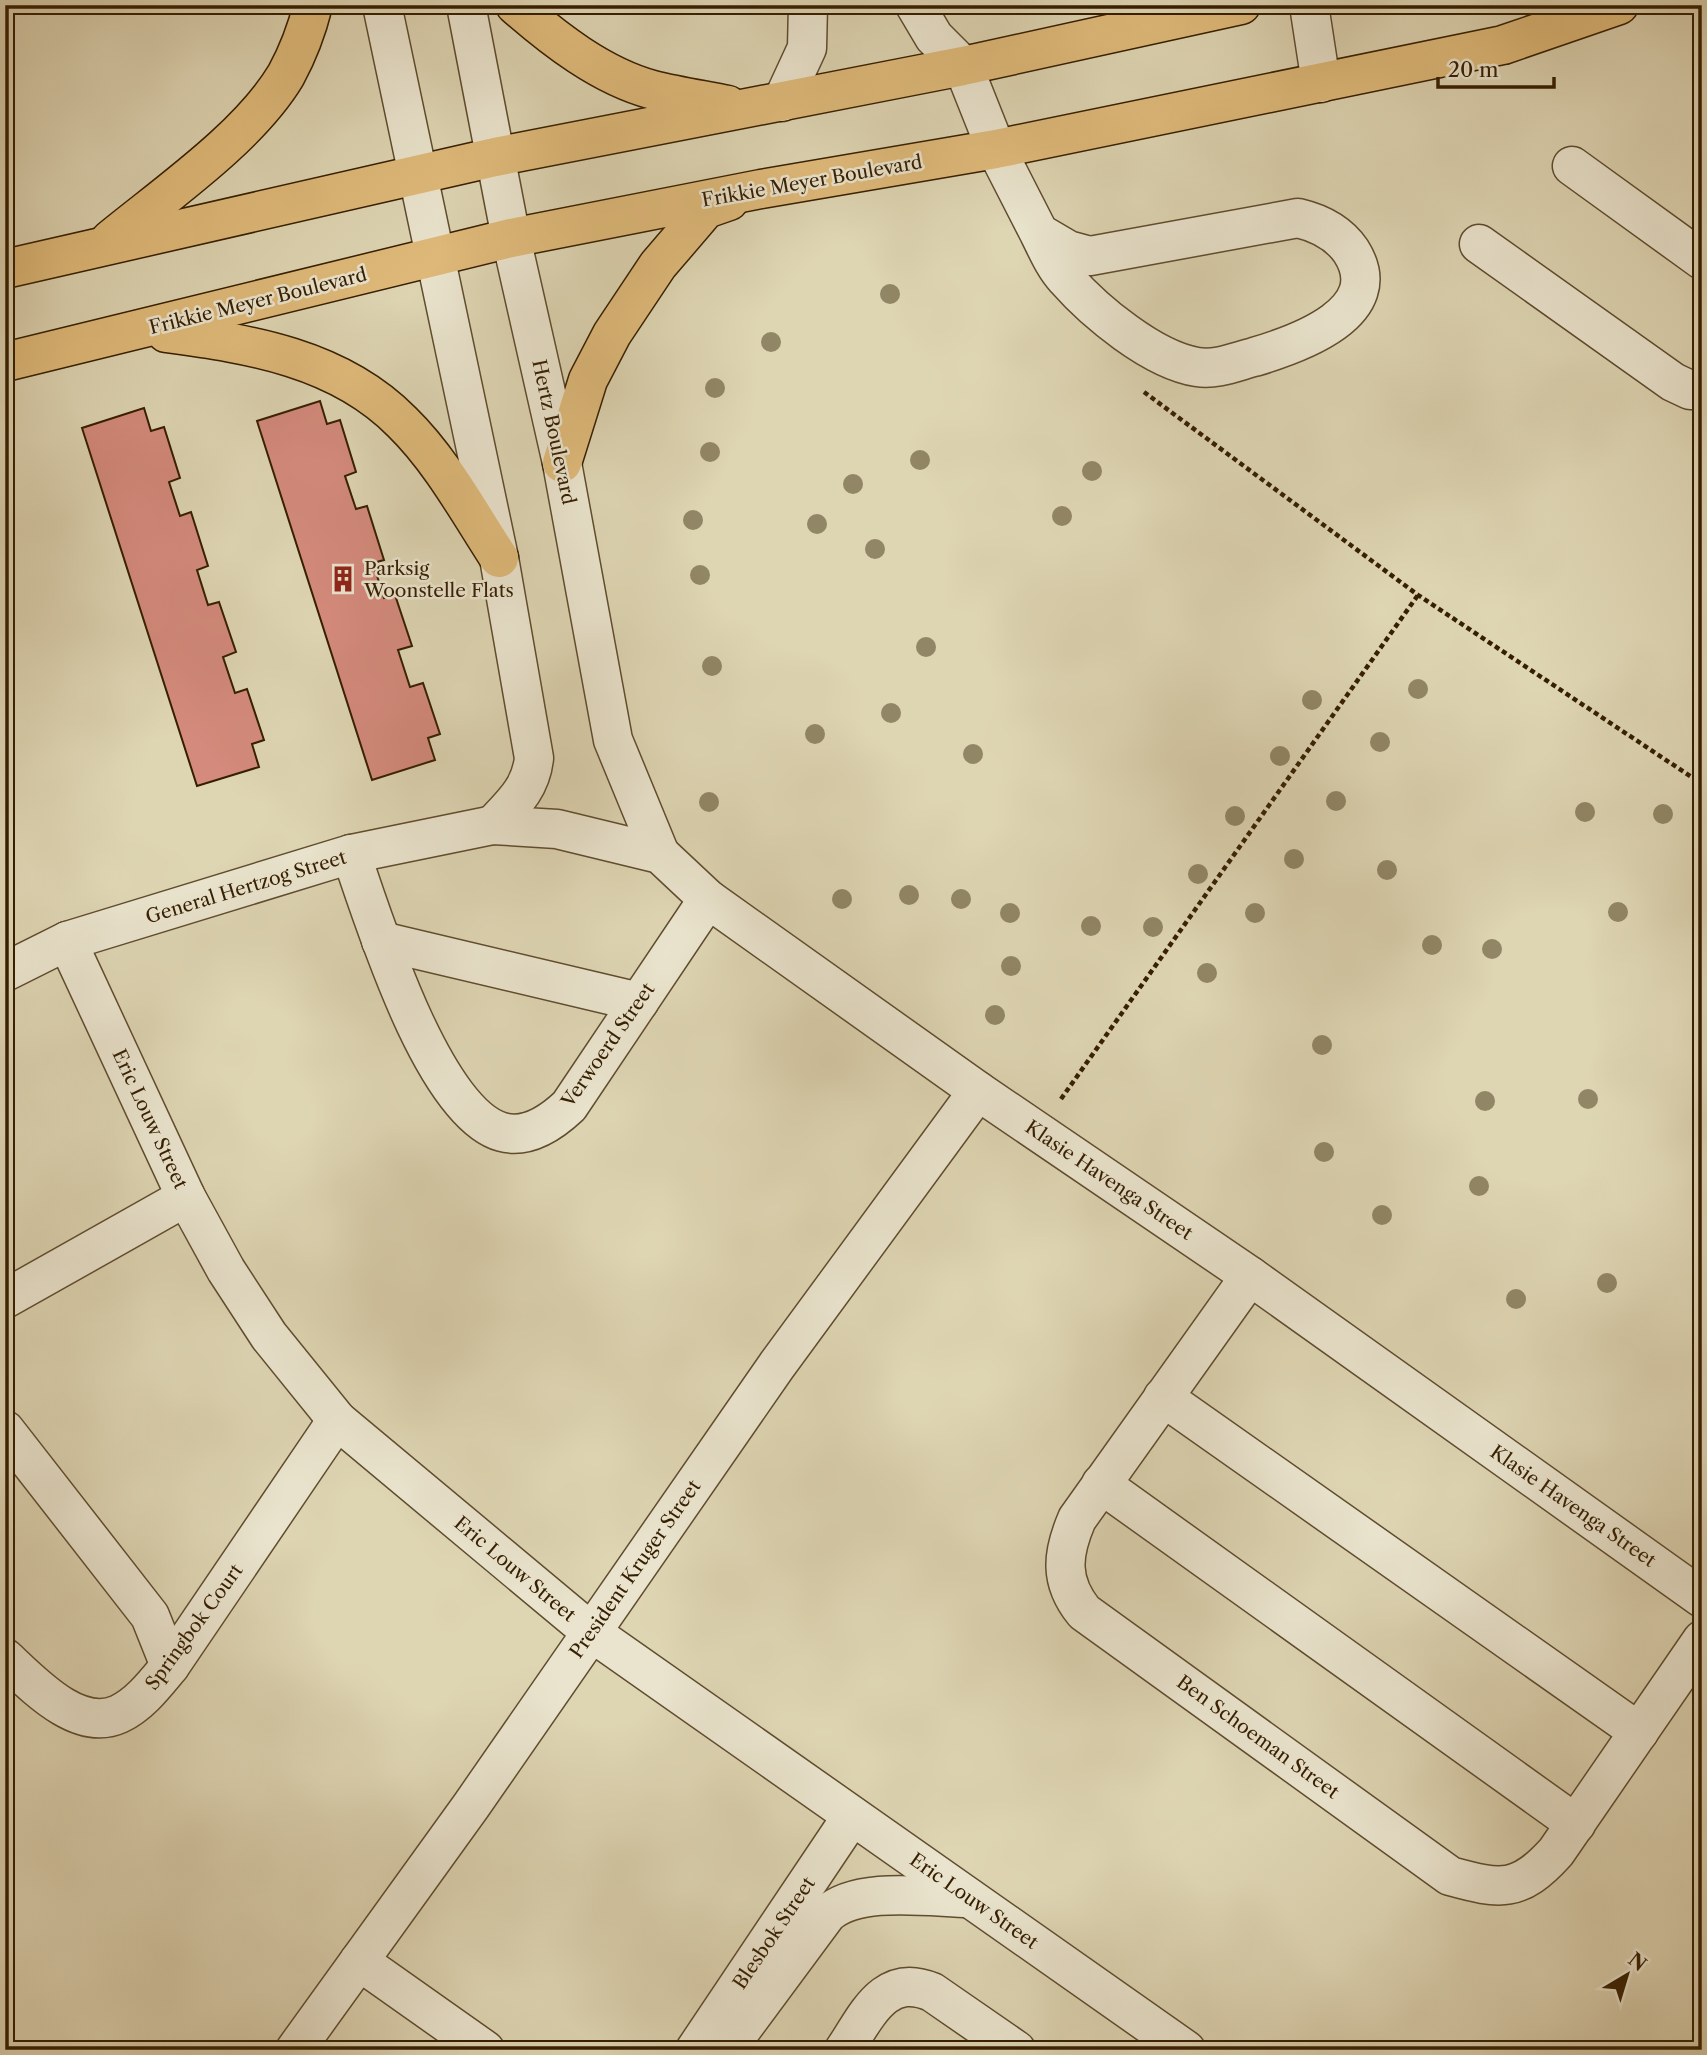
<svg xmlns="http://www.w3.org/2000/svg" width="1707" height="2055" font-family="'Libre Caslon Text',serif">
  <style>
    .building { fill: #d48a7c; stroke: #351e01; stroke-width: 2 }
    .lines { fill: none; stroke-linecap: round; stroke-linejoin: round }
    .minor-casing { stroke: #5f4c2e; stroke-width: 41 }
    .major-casing { stroke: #351e01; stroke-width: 41 }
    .path { stroke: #351e01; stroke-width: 4.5; stroke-dasharray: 5 3.5; stroke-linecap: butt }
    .minor { stroke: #eae4ce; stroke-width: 38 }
    .major { stroke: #dfba7a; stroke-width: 38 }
    .tree { fill: #918665 }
    .labels { text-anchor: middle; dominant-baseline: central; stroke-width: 5; stroke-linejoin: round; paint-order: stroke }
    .street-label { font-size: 19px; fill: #351e01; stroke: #eae4ce }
    .poi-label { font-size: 19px; fill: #351e01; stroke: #eae4ce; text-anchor: start }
  </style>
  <rect width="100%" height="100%" fill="#ded5b3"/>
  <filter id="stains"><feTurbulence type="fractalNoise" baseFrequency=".00286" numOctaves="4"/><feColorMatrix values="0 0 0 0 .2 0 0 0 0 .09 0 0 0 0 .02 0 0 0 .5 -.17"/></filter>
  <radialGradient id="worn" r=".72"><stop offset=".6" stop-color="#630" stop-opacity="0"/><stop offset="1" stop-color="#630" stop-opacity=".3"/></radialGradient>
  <!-- building -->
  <g class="building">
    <polygon points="845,5 897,5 897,8 846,11"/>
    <polygon points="320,401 327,424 340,420 356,472 345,476 356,509 367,506 384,560 373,563 384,598 395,595 412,646 398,650 410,687 423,683 440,734 428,738 435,760 372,780 257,421"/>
    <polygon points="144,408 151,431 164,427 180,478 169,482 180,516 191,512 208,566 197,570 208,605 219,602 236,652 223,657 235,693 247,689 264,740 252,744 259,767 197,786 82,428"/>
  </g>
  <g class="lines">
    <!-- minor casing -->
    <g class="minor-casing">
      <g id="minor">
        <path d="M382,5L499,558L534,758C531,788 513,804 493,825"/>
        <polyline points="466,5 511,238 562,463 613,740 660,854"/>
        <path d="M915,5L934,37L963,66L996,149L1039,233L1068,250L1090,256L1298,218C1319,223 1338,232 1351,251C1390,312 1298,344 1254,357C1235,362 1217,370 1197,367C1153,360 1095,312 1066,279C1054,266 1047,249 1039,233"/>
        <polyline points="1309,5 1321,83"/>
        <polyline points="782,102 807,48 808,5"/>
        <polyline points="1572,166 1702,260"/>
        <polyline points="1479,244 1673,382 1690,390 1702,389"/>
        <path d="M351,854C373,918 433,1113 502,1132C527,1139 552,1122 569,1106L708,899"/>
        <polyline points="67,941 186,1197 226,1270 269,1336 337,1420 591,1632 1186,2050"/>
        <polyline points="381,941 639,1002"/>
        <polyline points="5,972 67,941 351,854 493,825 557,829 660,854 708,899 978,1091 1250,1276 1702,1598"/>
        <path d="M1250,1276L1077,1519C1062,1554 1059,1581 1084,1612L1450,1876C1501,1890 1519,1893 1556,1852L1702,1640"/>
        <polyline points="5,1299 186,1197"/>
        <polyline points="1163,1397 1639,1732"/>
        <polyline points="5,1430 150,1616 170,1666"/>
        <polyline points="1101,1484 1576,1824"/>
        <path d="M5,1658C33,1684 78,1733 119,1714C140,1704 155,1684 170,1666L337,1420"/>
        <polyline points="359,1961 485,2050"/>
        <path d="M730,2045L827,1914C858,1886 927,1897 969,1898"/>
        <polyline points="295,2050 471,1806 777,1365 978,1091"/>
        <polyline points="695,2050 852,1816"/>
        <path d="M844,2050C867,2016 884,1972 932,1992L1016,2050"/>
      </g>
    </g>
    <!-- major casing -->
    <g class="major-casing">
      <g id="major">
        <path d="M515,5C554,39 601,76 653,90C677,96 703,100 728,105"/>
        <path d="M110,240C166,194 249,137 286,75C298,53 307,29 313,5"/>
        <polyline points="5,269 495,157 963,66 1241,5"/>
        <path d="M166,333C250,344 339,358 402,422C441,460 469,512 499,558"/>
        <polyline points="5,362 511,238 761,189 996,149 1503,45 1619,5"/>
        <polyline points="562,463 588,380 612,334 658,265 706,209 729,201"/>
      </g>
    </g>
    <!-- path -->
    <g class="path">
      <polyline points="1144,392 1418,595 1702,784"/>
      <polyline points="1061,1099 1418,595"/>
    </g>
    <!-- minor -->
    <use href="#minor" class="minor"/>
    <!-- major -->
    <use href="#major" class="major"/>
  </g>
  <!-- trees -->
  <g class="tree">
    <circle cx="890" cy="294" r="10"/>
    <circle cx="771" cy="342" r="10"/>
    <circle cx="715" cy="388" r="10"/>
    <circle cx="710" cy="452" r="10"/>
    <circle cx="920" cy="460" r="10"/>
    <circle cx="1092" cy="471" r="10"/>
    <circle cx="853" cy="484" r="10"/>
    <circle cx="1062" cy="516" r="10"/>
    <circle cx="693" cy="520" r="10"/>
    <circle cx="817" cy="524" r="10"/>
    <circle cx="875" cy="549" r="10"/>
    <circle cx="700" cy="575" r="10"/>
    <circle cx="926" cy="647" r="10"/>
    <circle cx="712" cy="666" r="10"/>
    <circle cx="1418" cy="689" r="10"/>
    <circle cx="1312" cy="700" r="10"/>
    <circle cx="891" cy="713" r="10"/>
    <circle cx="815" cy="734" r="10"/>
    <circle cx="1380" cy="742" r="10"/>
    <circle cx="973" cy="754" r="10"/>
    <circle cx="1280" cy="756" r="10"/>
    <circle cx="1336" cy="801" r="10"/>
    <circle cx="709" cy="802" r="10"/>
    <circle cx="1585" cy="812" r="10"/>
    <circle cx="1663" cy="814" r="10"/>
    <circle cx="1235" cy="816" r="10"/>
    <circle cx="1294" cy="859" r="10"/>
    <circle cx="1387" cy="870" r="10"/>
    <circle cx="1198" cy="874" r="10"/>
    <circle cx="909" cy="895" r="10"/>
    <circle cx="842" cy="899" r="10"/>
    <circle cx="961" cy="899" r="10"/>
    <circle cx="1618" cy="912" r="10"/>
    <circle cx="1010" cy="913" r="10"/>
    <circle cx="1255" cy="913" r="10"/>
    <circle cx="1091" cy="926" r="10"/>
    <circle cx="1153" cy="927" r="10"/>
    <circle cx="1432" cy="945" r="10"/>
    <circle cx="1492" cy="949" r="10"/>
    <circle cx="1011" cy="966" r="10"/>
    <circle cx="1207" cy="973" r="10"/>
    <circle cx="995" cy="1015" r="10"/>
    <circle cx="1322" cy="1045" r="10"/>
    <circle cx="1588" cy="1099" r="10"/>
    <circle cx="1485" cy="1101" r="10"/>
    <circle cx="1324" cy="1152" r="10"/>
    <circle cx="1479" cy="1186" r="10"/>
    <circle cx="1382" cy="1215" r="10"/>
    <circle cx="1607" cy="1283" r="10"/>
    <circle cx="1516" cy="1299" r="10"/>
  </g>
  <!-- icons -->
  <defs>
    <g id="building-bare" transform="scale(2.1)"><path d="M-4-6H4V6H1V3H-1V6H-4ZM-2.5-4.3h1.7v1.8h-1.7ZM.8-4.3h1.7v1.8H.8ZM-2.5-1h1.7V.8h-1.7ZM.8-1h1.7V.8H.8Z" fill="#8f2418" stroke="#eae4ce" stroke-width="2.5" paint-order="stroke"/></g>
  </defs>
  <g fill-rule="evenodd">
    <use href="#building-bare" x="343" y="579"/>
  </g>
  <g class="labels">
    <!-- street labels -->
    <g class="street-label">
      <text transform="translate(812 181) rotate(-10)">Frikkie Meyer Boulevard</text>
      <text transform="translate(258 301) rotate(-14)">Frikkie Meyer Boulevard</text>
      <text transform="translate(554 432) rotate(78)">Hertz Boulevard</text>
      <text transform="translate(246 887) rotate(-17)">General Hertzog Street</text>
      <text transform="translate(608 1045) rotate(-55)">Verwoerd Street</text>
      <text transform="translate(150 1119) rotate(65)">Eric Louw Street</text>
      <text transform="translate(1109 1180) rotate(34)">Klasie Havenga Street</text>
      <text transform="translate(1573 1506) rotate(35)">Klasie Havenga Street</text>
      <text transform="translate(515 1569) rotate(40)">Eric Louw Street</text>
      <text transform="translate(635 1569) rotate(-55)">President Kruger Street</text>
      <text transform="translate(194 1627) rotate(-54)">Springbok Court</text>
      <text transform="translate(1258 1737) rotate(36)">Ben Schoeman Street</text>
      <text transform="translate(974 1901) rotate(35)">Eric Louw Street</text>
      <text transform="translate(774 1933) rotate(-56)">Blesbok Street</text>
    </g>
    <!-- poi labels -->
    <g class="poi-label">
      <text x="364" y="568">Parksig<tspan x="364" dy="22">Woonstelle Flats</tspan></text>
    </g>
  </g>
  <!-- margin -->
  <rect width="1707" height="2055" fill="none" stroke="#ded5b3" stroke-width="28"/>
  <rect x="7" y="7" width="1693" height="2041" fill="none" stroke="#351e01" stroke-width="3.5"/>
  <rect x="14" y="14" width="1679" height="2027" fill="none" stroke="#351e01" stroke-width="2"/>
  <!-- north arrow -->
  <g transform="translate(1627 1975) rotate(38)" stroke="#eae4ce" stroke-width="5" paint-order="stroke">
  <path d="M0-5L12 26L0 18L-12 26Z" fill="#351e01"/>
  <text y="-10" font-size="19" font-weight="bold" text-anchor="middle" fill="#351e01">N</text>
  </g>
  <!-- scale -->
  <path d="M1438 77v10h116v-10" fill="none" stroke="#351e01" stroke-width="3.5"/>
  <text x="1448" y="77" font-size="21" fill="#351e01" stroke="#eae4ce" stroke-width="5" paint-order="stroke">20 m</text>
  <rect width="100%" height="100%" filter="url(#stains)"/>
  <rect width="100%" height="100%" fill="url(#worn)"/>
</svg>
